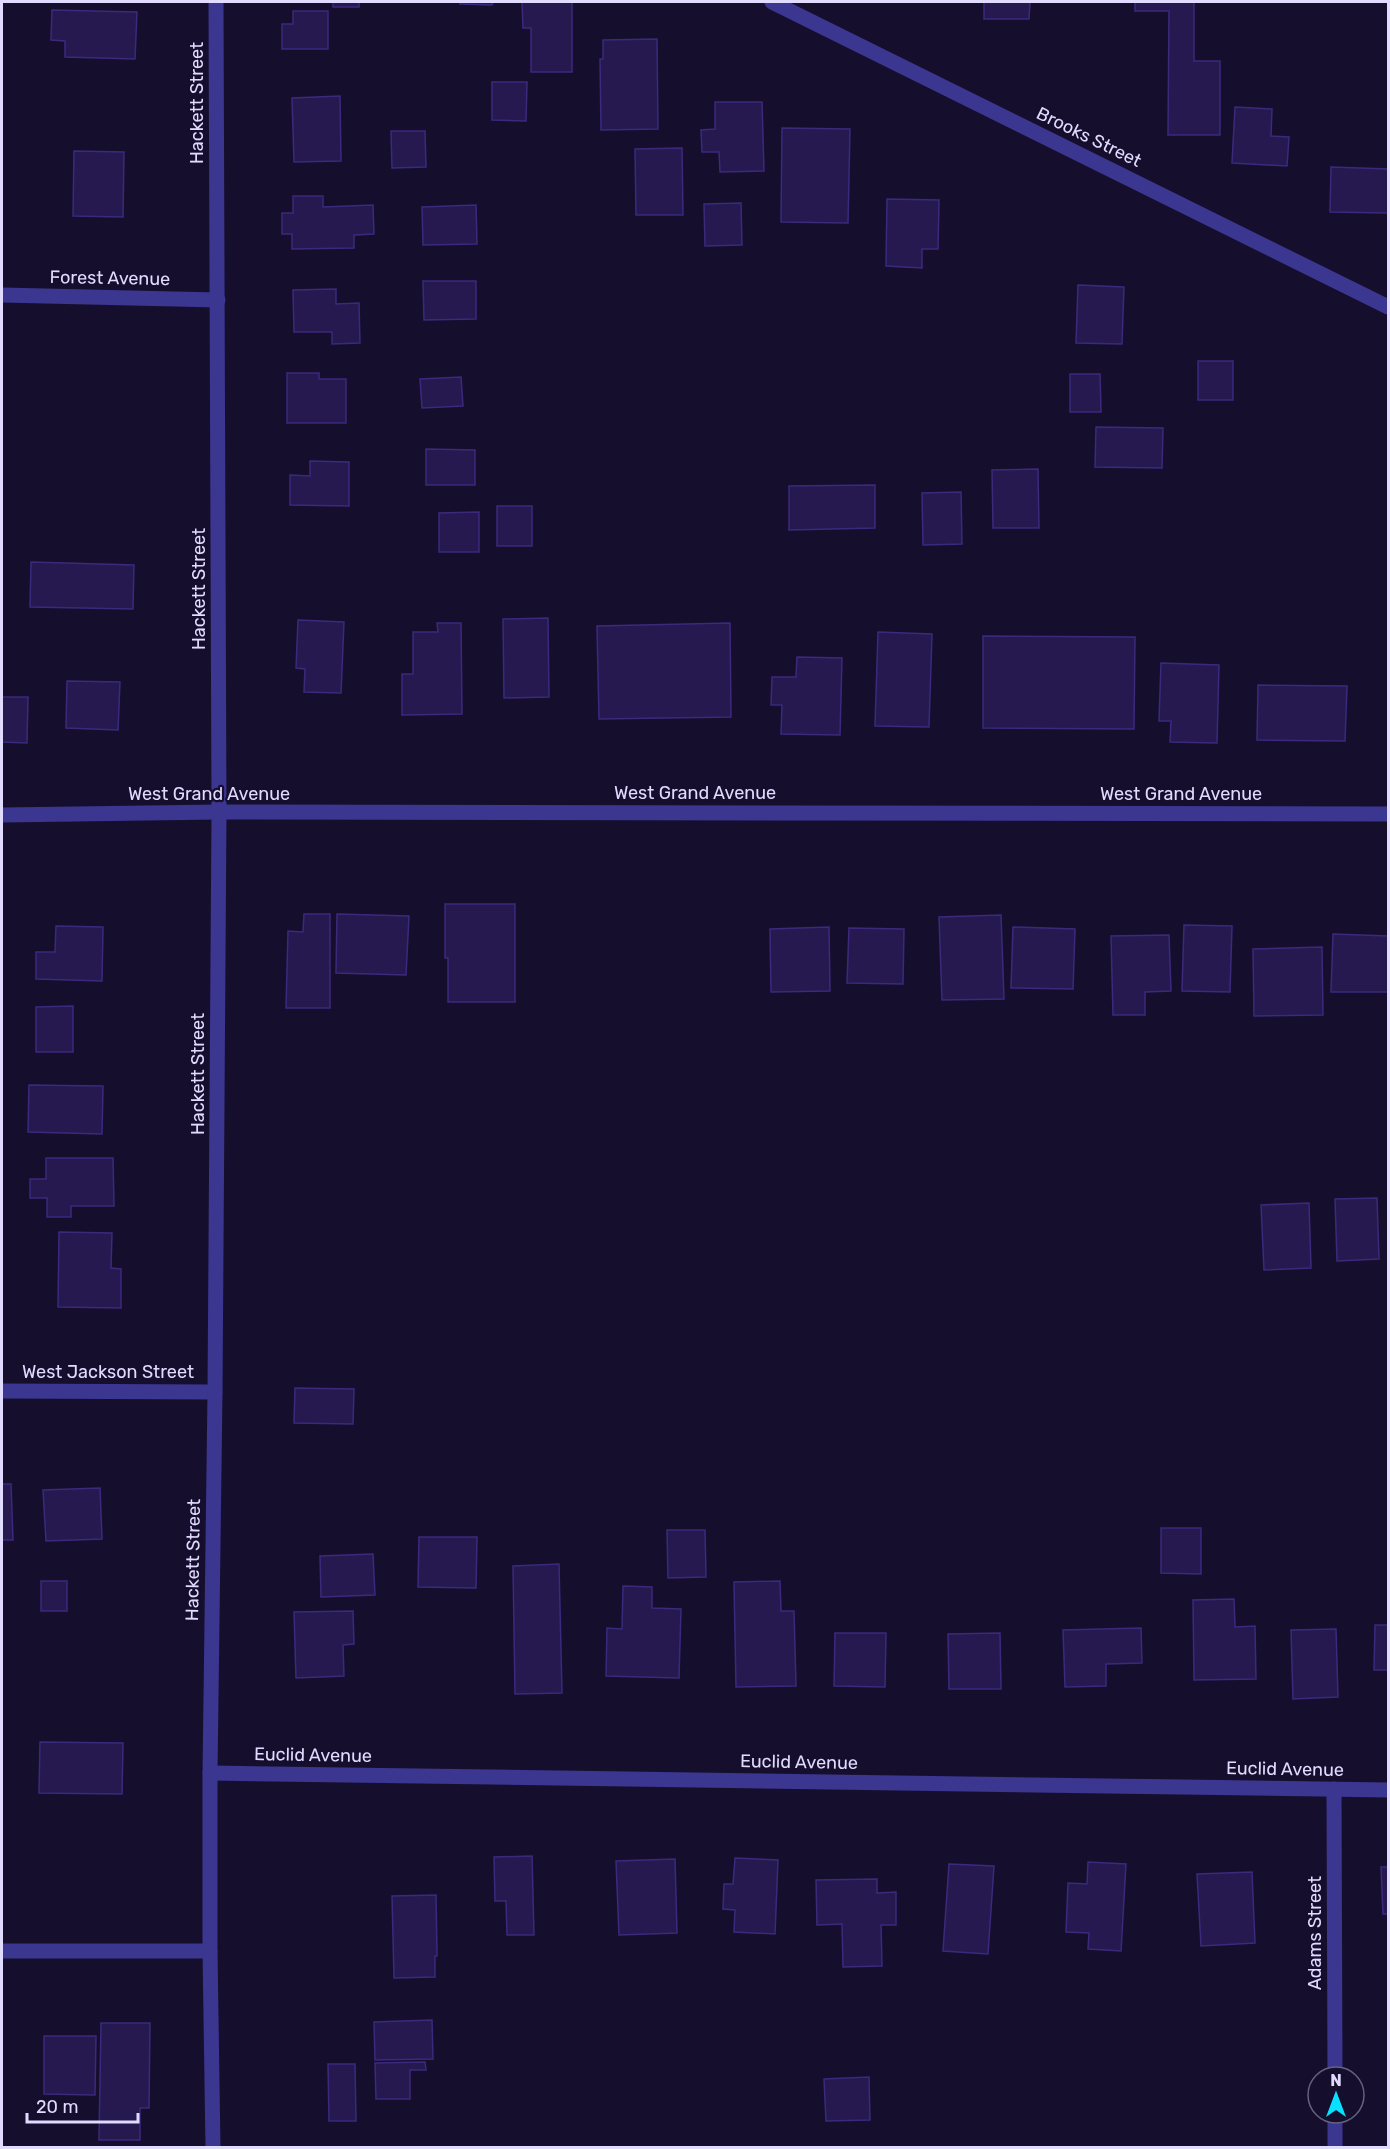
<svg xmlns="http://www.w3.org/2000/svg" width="1390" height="2149" font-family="Rubik,sans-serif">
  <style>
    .building { fill: #251950; stroke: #3c297e; stroke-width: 1.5 }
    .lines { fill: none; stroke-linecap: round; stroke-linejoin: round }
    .minor { stroke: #3b3690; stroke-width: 15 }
    .tertiary { stroke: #3b3690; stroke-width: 15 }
    .labels { text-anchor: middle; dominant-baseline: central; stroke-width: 4.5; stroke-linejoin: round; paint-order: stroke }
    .street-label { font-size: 18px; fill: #e0dbff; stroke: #150f2d }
  </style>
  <rect width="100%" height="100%" fill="#150f2d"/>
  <!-- building -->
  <g class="building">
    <rect x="333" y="2" width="26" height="5"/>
    <polygon points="460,2 493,2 492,5 460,4"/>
    <polygon points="522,2 572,2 572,72 531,72 531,28 523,28"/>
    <polygon points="984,2 1030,2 1029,19 984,19"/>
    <polygon points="1135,2 1194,2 1194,61 1220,61 1220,135 1168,135 1169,11 1135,11"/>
    <polygon points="52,10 137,12 135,59 65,57 65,41 51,40"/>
    <polygon points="293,11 328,11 328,49 282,49 282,24 293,24"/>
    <polygon points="657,39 658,129 601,130 600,59 603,59 603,40"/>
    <polygon points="492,82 527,82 526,121 492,120"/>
    <polygon points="340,96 341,161 294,162 292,98"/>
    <polygon points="715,102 762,102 764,171 720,172 719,152 702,152 701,130 715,129"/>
    <polygon points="1235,107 1272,109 1271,136 1289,137 1287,166 1232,163"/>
    <polygon points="782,128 850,129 848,223 781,222"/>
    <polygon points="391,131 425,131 426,167 392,168"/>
    <polygon points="682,148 683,215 636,215 635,149"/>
    <polygon points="74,151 124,152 123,217 73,216"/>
    <polygon points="1331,167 1388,169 1388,213 1330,212"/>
    <polygon points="293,196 323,196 323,207 373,205 374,234 354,235 354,248 292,249 292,234 282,234 282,213 293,213"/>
    <polygon points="887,199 939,200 938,249 922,249 922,268 886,266"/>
    <polygon points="741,203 742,245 705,246 704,204"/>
    <polygon points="476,205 477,244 423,245 422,207"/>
    <polygon points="423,281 476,281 476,319 424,320"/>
    <polygon points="1078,285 1124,287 1122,344 1076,343"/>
    <polygon points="336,289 336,304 359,303 360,343 332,344 332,332 294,332 293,290"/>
    <rect x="1198" y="361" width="35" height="39"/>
    <polygon points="287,373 319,373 319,379 346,379 346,423 287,423"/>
    <polygon points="1070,374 1100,374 1101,412 1070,412"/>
    <polygon points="461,377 463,406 422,408 420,379"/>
    <polygon points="1096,427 1163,428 1162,468 1095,467"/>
    <polygon points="426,449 475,450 475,485 426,485"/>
    <polygon points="310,461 349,462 349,506 290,505 290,475 310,476"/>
    <polygon points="1038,469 1039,528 993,528 992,470"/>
    <polygon points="875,485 875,528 789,530 789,486"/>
    <polygon points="961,492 962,544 923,545 922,493"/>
    <rect x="497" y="506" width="35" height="40"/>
    <polygon points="479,512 479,552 439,552 439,513"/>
    <polygon points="31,562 134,565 133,609 30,607"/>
    <polygon points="548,618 549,697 504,698 503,619"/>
    <polygon points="298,620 344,622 341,693 304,692 305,669 296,668"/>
    <polygon points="437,623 461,623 462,714 402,715 402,674 413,674 413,632 438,632"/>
    <polygon points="730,623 731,717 599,719 597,626"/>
    <polygon points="878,632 932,634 929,727 875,726"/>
    <polygon points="983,636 1135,637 1134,729 983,728"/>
    <polygon points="797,657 842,658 840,735 781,734 782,705 771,705 772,677 796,677"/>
    <polygon points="1161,663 1219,665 1217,743 1170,742 1171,721 1159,721"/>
    <polygon points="67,681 120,682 118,730 66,728"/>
    <polygon points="1258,685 1347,686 1345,741 1257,740"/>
    <polygon points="2,697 28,697 27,743 2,742"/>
    <polygon points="445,904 515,904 515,1002 448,1002 448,958 445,958"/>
    <polygon points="304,914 330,914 330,1008 286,1008 288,931 303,932"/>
    <polygon points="337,914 409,916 406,975 336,973"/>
    <polygon points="1001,915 1004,999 942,1000 939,917"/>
    <polygon points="1184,925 1232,926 1230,992 1182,991"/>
    <polygon points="56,926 103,927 102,981 36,979 36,952 55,952"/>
    <polygon points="829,927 830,991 771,992 770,929"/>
    <polygon points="1013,927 1075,929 1073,989 1011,988"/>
    <polygon points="849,928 904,929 903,984 847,983"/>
    <polygon points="1333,934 1388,936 1388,992 1331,992"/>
    <polygon points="1169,935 1171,991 1145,992 1145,1015 1113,1015 1111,936"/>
    <polygon points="1322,947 1323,1015 1254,1016 1253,949"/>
    <polygon points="73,1006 73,1052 36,1052 36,1007"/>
    <polygon points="29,1085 103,1086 102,1134 28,1132"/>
    <polygon points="46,1158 113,1158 114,1206 71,1206 71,1217 47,1217 47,1198 30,1198 30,1179 46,1179"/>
    <polygon points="1377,1198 1379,1259 1337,1261 1335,1199"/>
    <polygon points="1309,1203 1311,1268 1264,1270 1261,1205"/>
    <polygon points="59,1232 112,1233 111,1268 121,1269 121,1308 58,1307"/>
    <polygon points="295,1388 354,1389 353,1424 294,1423"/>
    <polygon points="2,1484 11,1484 13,1540 2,1540"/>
    <polygon points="100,1488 102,1539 46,1541 43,1490"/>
    <polygon points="1161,1528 1201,1528 1201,1574 1161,1573"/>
    <polygon points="667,1530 705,1530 706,1577 668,1578"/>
    <polygon points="419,1537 477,1537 476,1588 418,1587"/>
    <polygon points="373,1554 375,1595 321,1597 320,1556"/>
    <polygon points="559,1564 562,1693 515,1694 513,1566"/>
    <rect x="41" y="1581" width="26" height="30"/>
    <polygon points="780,1581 781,1611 794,1611 796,1686 736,1687 734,1582"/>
    <polygon points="623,1586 652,1587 652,1608 681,1609 679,1678 606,1676 607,1628 622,1629"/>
    <polygon points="1234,1599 1235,1627 1255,1626 1256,1679 1194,1680 1193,1600"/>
    <polygon points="353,1611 354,1644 343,1645 344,1676 296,1678 294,1612"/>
    <polygon points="1375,1625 1388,1625 1388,1670 1374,1670"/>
    <polygon points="1141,1628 1142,1663 1106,1664 1106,1686 1065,1687 1063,1630"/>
    <polygon points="1336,1629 1338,1697 1293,1699 1291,1630"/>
    <polygon points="835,1633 886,1633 885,1687 834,1686"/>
    <polygon points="1000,1633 1001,1689 949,1689 948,1634"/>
    <polygon points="40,1742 123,1743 122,1794 39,1793"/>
    <polygon points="532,1856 534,1935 507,1935 506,1901 495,1901 494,1857"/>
    <polygon points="735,1858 778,1860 775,1934 734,1932 735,1910 723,1909 724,1884 733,1884"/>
    <polygon points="675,1859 677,1933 619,1935 616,1861"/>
    <polygon points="1088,1862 1126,1864 1121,1951 1088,1949 1089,1933 1066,1932 1068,1883 1087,1884"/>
    <polygon points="949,1864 994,1866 988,1954 943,1951"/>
    <polygon points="1381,1867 1388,1867 1388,1914 1383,1914"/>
    <polygon points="1252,1872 1255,1943 1201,1946 1197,1874"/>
    <polygon points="877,1879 877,1893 896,1892 896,1925 881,1925 882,1966 843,1967 842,1924 817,1925 816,1880"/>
    <polygon points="436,1895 437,1956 435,1956 435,1977 394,1978 392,1896"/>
    <polygon points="432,2020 433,2059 375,2060 374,2022"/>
    <polygon points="101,2023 150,2023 149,2108 140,2108 140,2140 99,2140"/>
    <polygon points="44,2036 96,2036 95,2095 44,2094"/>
    <polygon points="425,2062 426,2070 410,2070 410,2099 376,2099 375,2063"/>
    <polygon points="328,2064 355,2064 356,2121 329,2121"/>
    <polygon points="869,2077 870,2120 826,2121 824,2079"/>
  </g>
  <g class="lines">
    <!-- minor -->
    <g class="minor">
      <polyline points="772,2 1388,307"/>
      <polyline points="2,295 218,300"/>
      <polyline points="2,815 219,812 1388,814"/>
      <polyline points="2,1391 215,1392"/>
      <polyline points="210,1773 1388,1790"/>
      <polyline points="1334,1789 1335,2077"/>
      <polyline points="2,1951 210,1951"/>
      <polyline points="1335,2113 1335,2148"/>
    </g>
    <!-- tertiary -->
    <polyline class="tertiary" points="213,2148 210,1951 210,1773 215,1392 219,812 216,2"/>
  </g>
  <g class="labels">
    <!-- street labels -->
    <g class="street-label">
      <text transform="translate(197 103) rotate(-90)">Hackett Street</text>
      <text transform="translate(1089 137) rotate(26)">Brooks Street</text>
      <text transform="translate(110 278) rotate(1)">Forest Avenue</text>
      <text transform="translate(199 589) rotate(-90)">Hackett Street</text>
      <text x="695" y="793">West Grand Avenue</text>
      <text x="209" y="794">West Grand Avenue</text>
      <text x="1181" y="794">West Grand Avenue</text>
      <text transform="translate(198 1074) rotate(-90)">Hackett Street</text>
      <text x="108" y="1372">West Jackson Street</text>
      <text transform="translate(193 1560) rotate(-89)">Hackett Street</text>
      <text transform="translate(313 1755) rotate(1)">Euclid Avenue</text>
      <text transform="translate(799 1762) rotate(1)">Euclid Avenue</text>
      <text transform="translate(1285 1769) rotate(1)">Euclid Avenue</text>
      <text transform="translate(1315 1933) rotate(-90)">Adams Street</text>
    </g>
  </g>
  <!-- border -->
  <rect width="1390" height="2149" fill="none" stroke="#e0dbff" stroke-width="6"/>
  <!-- north arrow -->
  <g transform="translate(1336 2095)"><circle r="28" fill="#150f2d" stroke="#666181" stroke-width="1.5"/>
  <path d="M0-4.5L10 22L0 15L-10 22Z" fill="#07e1ff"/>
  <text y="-9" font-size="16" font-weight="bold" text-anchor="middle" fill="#e0dbff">N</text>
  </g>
  <!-- scale -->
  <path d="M27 2113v9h111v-9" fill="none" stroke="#e0dbff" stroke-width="3"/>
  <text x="36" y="2113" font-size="18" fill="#e0dbff" stroke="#150f2d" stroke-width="4.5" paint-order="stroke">20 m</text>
</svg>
